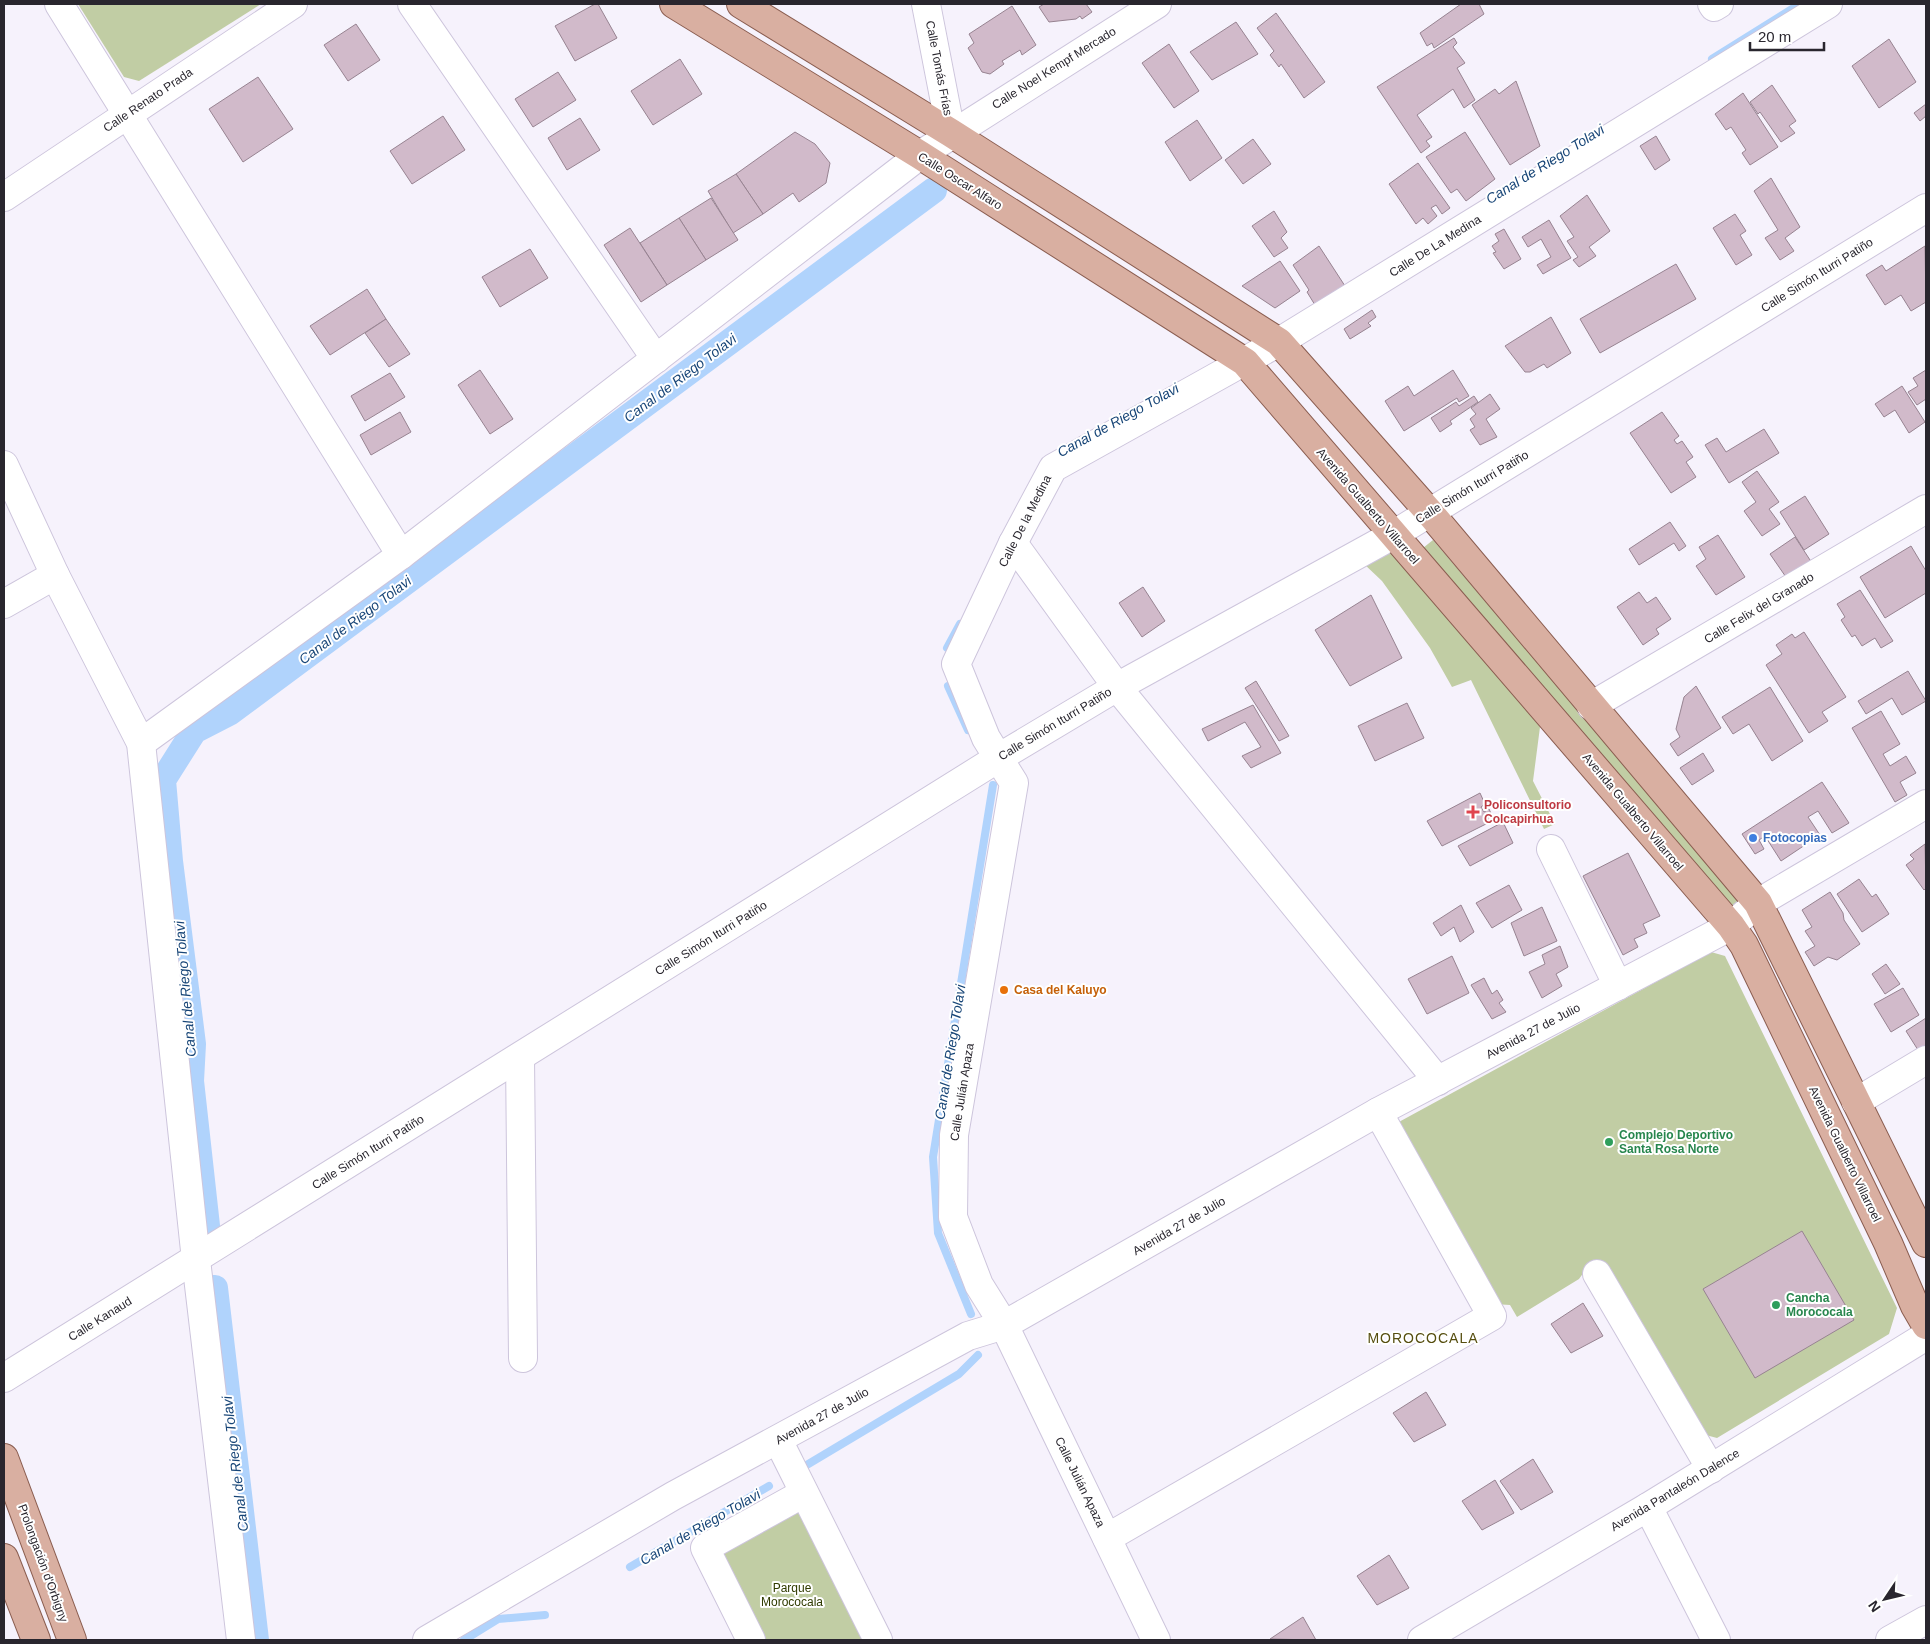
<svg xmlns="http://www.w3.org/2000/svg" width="1930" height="1644" font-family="Helvetica,sans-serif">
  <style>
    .green { fill: #c1cda4 }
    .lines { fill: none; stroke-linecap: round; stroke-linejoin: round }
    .stream { stroke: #b0d3fc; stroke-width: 8 }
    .canal { stroke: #b0d3fc; stroke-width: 26 }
    .building { fill: #d1baca; stroke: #978391 }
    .minor-casing { stroke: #cdc5dc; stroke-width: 30 }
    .major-casing { stroke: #8a5d50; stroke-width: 30 }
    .minor { stroke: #fff; stroke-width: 28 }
    .major { stroke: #d9afa1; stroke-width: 28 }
    .health-dot { fill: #e0444e; stroke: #fff; stroke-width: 2 }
    .shop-dot { fill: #3f7fe0; stroke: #fff; stroke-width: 2 }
    .food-dot { fill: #e8710a; stroke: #fff; stroke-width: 2 }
    .leisure-dot { fill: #2e9e5b; stroke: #fff; stroke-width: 2 }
    .labels { text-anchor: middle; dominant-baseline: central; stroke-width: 4; stroke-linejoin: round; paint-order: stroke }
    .street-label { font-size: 12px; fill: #29262e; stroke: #fff }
    .health-label { font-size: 12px; font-weight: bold; fill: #be3a42; stroke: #fff; text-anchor: start }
    .shop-label { font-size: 12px; font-weight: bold; fill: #366cbe; stroke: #fff; text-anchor: start }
    .food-label { font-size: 12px; font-weight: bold; fill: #c56008; stroke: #fff; text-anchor: start }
    .leisure-label { font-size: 12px; font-weight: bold; fill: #27864d; stroke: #fff; text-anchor: start }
    .park-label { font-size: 12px; fill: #303b00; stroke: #fff }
    .water-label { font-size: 14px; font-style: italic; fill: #174577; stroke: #fff }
    .neighbourhood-label { font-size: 14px; letter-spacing: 1px; fill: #564e0f; stroke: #fff }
  </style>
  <rect width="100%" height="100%" fill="#f6f2fc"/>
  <!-- green -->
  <g class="green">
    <polygon points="78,4 261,4 139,81 124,77"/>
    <polygon points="1433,540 1740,900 1730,908 1423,548"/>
    <polygon points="1390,551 1434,597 1540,727 1533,781 1555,824 1544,829 1471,680 1452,687 1430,648 1382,581 1363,563"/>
    <polygon points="1711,952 1725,956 1897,1308 1889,1334 1717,1438 1702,1434 1589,1265 1579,1279 1517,1317 1510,1305 1494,1304 1397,1123"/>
    <polygon points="799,1509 865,1640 764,1640 719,1550"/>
  </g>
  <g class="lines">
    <!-- stream -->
    <g class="stream">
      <polyline points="1712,59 1800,4"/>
      <polyline points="947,648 960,624"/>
      <polyline points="948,686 968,730"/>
      <polyline points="971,1314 938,1233 933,1157 993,785"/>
      <polyline points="805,1466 959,1374 978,1355"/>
      <polyline points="630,1567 769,1486"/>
      <polyline points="464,1640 498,1619 545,1615"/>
    </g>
    <!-- canal -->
    <g class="canal">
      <polyline points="209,1244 191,1081 193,1044 170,861 163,780 194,731 229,713 934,190"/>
      <polyline points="215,1288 256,1640"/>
    </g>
  </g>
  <!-- building -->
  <g class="building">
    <polygon points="595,4 598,4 617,38 575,61 555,26"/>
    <polygon points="1044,4 1086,4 1092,12 1082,19 1080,16 1076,19 1049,22 1039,7"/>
    <polygon points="1461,4 1479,4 1484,14 1434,48 1432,43 1427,46 1420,33"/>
    <polygon points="1012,6 1036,45 1022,55 1020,50 1002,61 1004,64 990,74 982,72 968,48 974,43 969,34"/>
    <polygon points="1276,13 1325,82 1304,98 1281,64 1279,67 1270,55 1274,51 1257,28"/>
    <polygon points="1236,22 1258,54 1212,80 1190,52"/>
    <polygon points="356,24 380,60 348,81 324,45"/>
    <polygon points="1454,38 1457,43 1453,47 1465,63 1457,68 1475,100 1464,108 1453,89 1417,115 1432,137 1426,141 1430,146 1421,153 1377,87"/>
    <polygon points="1889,39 1916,82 1879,108 1852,66"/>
    <polygon points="1169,44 1199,91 1174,108 1142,63"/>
    <polygon points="680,59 702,94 653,125 631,91"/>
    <polygon points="558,72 576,100 533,127 515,99"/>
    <polygon points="258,77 293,129 243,162 209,109"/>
    <polygon points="1516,81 1540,146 1510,165 1472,105 1495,89 1499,94"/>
    <polygon points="1772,85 1796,121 1789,126 1795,133 1781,142 1760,112 1758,114 1750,102"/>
    <polygon points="1743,93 1778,147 1750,165 1742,153 1746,150 1731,127 1726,130 1715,114"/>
    <polygon points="1926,104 1926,116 1920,121 1914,113"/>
    <polygon points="443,116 465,150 412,184 390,151"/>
    <polygon points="580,118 600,150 567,170 548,138"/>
    <polygon points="1197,120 1222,158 1190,181 1165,142"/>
    <polygon points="795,132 815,144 830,163 826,183 799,202 793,193 763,214 736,174"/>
    <polygon points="1465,132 1495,179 1466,201 1457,189 1451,193 1426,157"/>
    <polygon points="1656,136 1670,160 1655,170 1640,146"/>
    <polygon points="1253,139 1271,164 1243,184 1225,160"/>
    <polygon points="1418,163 1450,208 1442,214 1436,205 1431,208 1437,216 1428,224 1423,218 1416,224 1389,184"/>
    <polygon points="736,174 763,214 733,233 708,191"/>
    <polygon points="1771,178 1800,227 1785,238 1794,251 1780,260 1765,238 1778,230 1754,191"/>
    <polygon points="1587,195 1610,231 1589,247 1596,256 1579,267 1573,260 1578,257 1567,241 1574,237 1560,216"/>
    <polygon points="711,198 738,240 706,260 679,218"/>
    <polygon points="1274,211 1287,232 1281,238 1288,248 1274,257 1252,226"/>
    <polygon points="1735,214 1746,231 1740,235 1752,255 1736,265 1713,228"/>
    <polygon points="679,218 706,260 667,285 640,243"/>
    <polygon points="1549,220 1571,258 1543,274 1537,265 1551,257 1541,239 1528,247 1522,237"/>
    <polygon points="630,228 667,285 641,302 604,245"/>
    <polygon points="1504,229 1521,259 1504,269 1493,253 1496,252 1492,246 1499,241 1495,234"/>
    <polygon points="1319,246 1345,286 1315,305 1307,292 1309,290 1293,265"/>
    <polygon points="1925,246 1926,302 1911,311 1901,295 1885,305 1866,275 1882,265 1886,271"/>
    <polygon points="530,249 548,278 500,307 482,277"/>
    <polygon points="1280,261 1300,291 1275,308 1242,286"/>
    <polygon points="1676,264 1696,299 1600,353 1580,319"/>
    <polygon points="367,289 386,319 330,355 310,326"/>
    <polygon points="1372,310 1376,317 1368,323 1371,326 1350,339 1344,329"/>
    <polygon points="1551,317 1571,353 1547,368 1544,364 1530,372 1525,372 1505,346"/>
    <polygon points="386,319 410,354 389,367 365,333"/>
    <polygon points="480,370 513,419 490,434 458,385"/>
    <polygon points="1453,370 1469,396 1459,402 1457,398 1404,431 1385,401 1408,386 1414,396"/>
    <polygon points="1926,370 1926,399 1917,405 1908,392 1918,386 1913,378"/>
    <polygon points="390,373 405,397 365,421 351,396"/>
    <polygon points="1902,386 1925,422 1909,433 1895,410 1884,417 1875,404"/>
    <polygon points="1490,394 1500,409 1486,419 1497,437 1480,445 1470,430 1475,427 1470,419 1476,414 1471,408"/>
    <polygon points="1474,396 1478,402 1450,421 1452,424 1440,432 1431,418 1456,402 1459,406"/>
    <polygon points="400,412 411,432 371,455 360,435"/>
    <polygon points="1662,412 1679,436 1674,440 1677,444 1682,441 1693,457 1686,462 1696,477 1671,493 1630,433"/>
    <polygon points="1764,429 1779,453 1729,483 1705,445 1717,438 1726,452"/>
    <polygon points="1757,471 1779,502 1769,509 1780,524 1762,536 1744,511 1756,502 1742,482"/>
    <polygon points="1805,496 1829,534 1804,550 1780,512"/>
    <polygon points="1670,522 1686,546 1679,551 1674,543 1639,565 1629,549"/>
    <polygon points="1718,535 1745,577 1716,595 1696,566 1706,559 1699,547"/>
    <polygon points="1795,537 1812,563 1788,580 1770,554"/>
    <polygon points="1911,546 1926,571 1926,593 1885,618 1860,577"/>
    <polygon points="1143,587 1165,621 1142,637 1119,603"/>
    <polygon points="1860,590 1893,641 1881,648 1875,638 1862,646 1855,635 1852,637 1841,620 1845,617 1837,604"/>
    <polygon points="1639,592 1647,603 1656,597 1671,619 1656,629 1659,634 1643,645 1617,607"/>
    <polygon points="1371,595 1402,658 1350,686 1315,630"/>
    <polygon points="1804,632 1846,697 1822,712 1828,721 1809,733 1766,665 1782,654 1776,645 1792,634 1795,638"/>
    <polygon points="1908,671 1926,701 1902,715 1892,698 1866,714 1858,701"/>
    <polygon points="1256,681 1289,736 1279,741 1245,688"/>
    <polygon points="1696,686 1721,728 1678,756 1670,744 1680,737 1676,729 1684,697"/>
    <polygon points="1770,687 1803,741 1772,761 1749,724 1733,734 1722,717"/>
    <polygon points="1407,703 1424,738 1375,761 1358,726"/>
    <polygon points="1253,705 1281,753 1251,768 1242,756 1261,747 1245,722 1208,741 1202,729"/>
    <polygon points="1881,711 1900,744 1883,754 1890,766 1906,756 1916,773 1900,782 1907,795 1895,802 1852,728"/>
    <polygon points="1703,753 1714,771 1692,785 1680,768"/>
    <polygon points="1822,782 1849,823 1832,833 1818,811 1808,817 1820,835 1781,861 1765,836 1759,840 1764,849 1755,854 1742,834"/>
    <polygon points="1480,793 1485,804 1481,807 1484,812 1489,809 1494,820 1442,846 1427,821"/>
    <polygon points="1503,822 1513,843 1470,866 1458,846"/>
    <polygon points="1925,844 1926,888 1924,890 1906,865 1914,859 1910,855"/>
    <polygon points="1628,853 1660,916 1643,924 1647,933 1634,939 1638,947 1623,955 1583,876"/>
    <polygon points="1859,879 1872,897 1876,894 1889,914 1862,932 1837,894"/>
    <polygon points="1509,885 1522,910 1492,928 1476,903"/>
    <polygon points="1830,892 1843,913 1844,920 1860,944 1837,960 1828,957 1814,966 1805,952 1815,946 1805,931 1812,927 1802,910"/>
    <polygon points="1461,905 1474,932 1460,942 1454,927 1441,936 1433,923"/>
    <polygon points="1542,907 1557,941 1524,956 1511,923"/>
    <polygon points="1560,946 1568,967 1556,974 1562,986 1542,998 1529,972 1545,964 1542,955"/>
    <polygon points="1452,956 1469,993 1427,1014 1408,979"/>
    <polygon points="1886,964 1900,984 1885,994 1872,974"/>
    <polygon points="1484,978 1492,994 1497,990 1503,1000 1499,1003 1506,1012 1492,1019 1471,985"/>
    <polygon points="1903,988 1919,1015 1891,1032 1874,1004"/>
    <polygon points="1926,1018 1926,1045 1918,1050 1906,1031"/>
    <polygon points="1802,1231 1854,1320 1755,1378 1703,1289"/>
    <polygon points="1583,1303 1603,1336 1571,1353 1551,1324"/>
    <polygon points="1426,1392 1446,1425 1414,1442 1393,1413"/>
    <polygon points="1533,1459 1553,1492 1521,1510 1500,1481"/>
    <polygon points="1495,1480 1514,1513 1482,1530 1462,1501"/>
    <polygon points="1389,1555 1409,1588 1377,1605 1357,1576"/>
    <polygon points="1303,1617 1316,1640 1270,1639"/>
  </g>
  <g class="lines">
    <!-- minor casing -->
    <g class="minor-casing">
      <g id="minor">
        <polyline points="59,4 401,555"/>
        <polyline points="412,4 656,359"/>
        <polyline points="926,4 951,133"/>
        <polyline points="1712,4 1714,7 1719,4"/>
        <polyline points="4,197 293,4"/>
        <polyline points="4,465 55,575 141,743 196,1260 241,1640"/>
        <polyline points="1013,543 1117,687 1438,1081"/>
        <polyline points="4,604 55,575"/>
        <polyline points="1591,706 1926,509"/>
        <polyline points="141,743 401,555 920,155 1157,4"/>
        <polyline points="1551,849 1618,986"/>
        <polyline points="520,1057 523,1358"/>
        <polyline points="1856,1102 1926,1060"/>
        <polyline points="1597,1274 1711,1469"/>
        <polyline points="4,1378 1000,757 1117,687 1393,535 1926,208"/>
        <polyline points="778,1440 878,1640"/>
        <polyline points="1648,1507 1716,1640"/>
        <polyline points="1107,1538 1492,1316 1378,1112"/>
        <polyline points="427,1640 673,1496 968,1336 1004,1325 1378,1112 1731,926 1758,903 1926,804"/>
        <polyline points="751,1640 705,1548 804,1493"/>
        <polyline points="1156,1640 1004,1325 979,1285 953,1217 954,1135 1014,783 986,738 956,664 1013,543 1053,468 1279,342 1828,4"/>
        <polyline points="1422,1640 1648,1507 1926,1336"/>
        <polyline points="1890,1640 1926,1620"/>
      </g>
    </g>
    <!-- major casing -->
    <g class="major-casing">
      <g id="major">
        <polyline points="674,4 920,155 1245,362 1731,926 1744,945 1888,1243 1915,1306 1926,1325"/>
        <polyline points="741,4 951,133 1279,342 1430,513 1758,903 1926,1243"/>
        <polyline points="4,1458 72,1640"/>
        <polyline points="4,1558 36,1640"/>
      </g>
    </g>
    <!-- minor -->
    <use href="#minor" class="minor"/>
    <!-- major -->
    <use href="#major" class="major"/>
  </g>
  <!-- markers -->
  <path class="health-dot" d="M1470.5 804.5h5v5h5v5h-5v5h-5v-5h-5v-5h5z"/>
  <circle class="shop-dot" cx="1753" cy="838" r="5"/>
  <circle class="food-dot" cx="1004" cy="990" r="5"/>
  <g class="leisure-dot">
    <circle cx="1609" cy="1142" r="5"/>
    <circle cx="1776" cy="1305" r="5"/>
  </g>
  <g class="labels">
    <!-- street labels -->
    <g class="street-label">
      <text transform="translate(939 68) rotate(79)">Calle Tomás Frías</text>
      <text transform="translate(1054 68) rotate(-32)">Calle Noel Kempf Mercado</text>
      <text transform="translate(148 100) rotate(-34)">Calle Renato Prada</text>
      <text transform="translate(960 181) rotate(32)">Calle Oscar Alfaro</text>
      <text transform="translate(1435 246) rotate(-32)">Calle De La Medina</text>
      <text transform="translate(1817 275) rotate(-32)">Calle Simón Iturri Patiño</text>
      <text transform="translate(1472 487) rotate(-31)">Calle Simón Iturri Patiño</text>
      <text transform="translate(1368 506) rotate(49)">Avenida Gualberto Villarroel</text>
      <text transform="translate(1025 521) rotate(-63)">Calle De la Medina</text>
      <text transform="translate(1759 608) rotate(-31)">Calle Felix del Granado</text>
      <text transform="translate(1055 724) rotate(-31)">Calle Simón Iturri Patiño</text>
      <text transform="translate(1633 812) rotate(50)">Avenida Gualberto Villarroel</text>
      <text transform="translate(711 938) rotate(-32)">Calle Simón Iturri Patiño</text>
      <text transform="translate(1533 1031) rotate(-28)">Avenida 27 de Julio</text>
      <text transform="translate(962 1092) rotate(-81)">Calle Julián Apaza</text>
      <text transform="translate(368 1152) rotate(-32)">Calle Simón Iturri Patiño</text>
      <text transform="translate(1845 1154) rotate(64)">Avenida Gualberto Villarroel</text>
      <text transform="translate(1179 1226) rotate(-30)">Avenida 27 de Julio</text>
      <text transform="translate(100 1319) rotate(-32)">Calle Kanaud</text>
      <text transform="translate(822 1416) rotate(-29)">Avenida 27 de Julio</text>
      <text transform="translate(1080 1482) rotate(64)">Calle Julián Apaza</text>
      <text transform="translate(1675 1490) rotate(-31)">Avenida Pantaleón Dalence</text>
      <text transform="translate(43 1563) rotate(70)">Prolongación d'Orbigny</text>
    </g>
    <!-- health labels -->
    <g class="health-label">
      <text x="1484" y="805">Policonsultorio<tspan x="1484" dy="14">Colcapirhua</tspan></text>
    </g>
    <!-- shop labels -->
    <g class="shop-label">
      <text x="1763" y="838">Fotocopias</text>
    </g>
    <!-- food labels -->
    <g class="food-label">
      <text x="1014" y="990">Casa del Kaluyo</text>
    </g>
    <!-- leisure labels -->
    <g class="leisure-label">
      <text x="1619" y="1135">Complejo Deportivo<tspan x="1619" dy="14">Santa Rosa Norte</tspan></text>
      <text x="1786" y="1298">Cancha<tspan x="1786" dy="14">Morococala</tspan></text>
    </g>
    <!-- park labels -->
    <g class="park-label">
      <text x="792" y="1588">Parque<tspan x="792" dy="14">Morococala</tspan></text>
    </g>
    <!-- water labels -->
    <g class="water-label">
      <text transform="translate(1545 164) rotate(-32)">Canal de Riego Tolavi</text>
      <text transform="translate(680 378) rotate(-37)">Canal de Riego Tolavi</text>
      <text transform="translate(1118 420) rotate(-29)">Canal de Riego Tolavi</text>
      <text transform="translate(355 620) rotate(-37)">Canal de Riego Tolavi</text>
      <text transform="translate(185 989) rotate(-95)">Canal de Riego Tolavi</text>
      <text transform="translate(950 1052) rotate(-81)">Canal de Riego Tolavi</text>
      <text transform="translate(235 1464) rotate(-97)">Canal de Riego Tolavi</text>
      <text transform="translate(700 1527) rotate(-30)">Canal de Riego Tolavi</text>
    </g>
    <!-- neighbourhood labels -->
    <g class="neighbourhood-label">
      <text x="1423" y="1338">MOROCOCALA</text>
    </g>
  </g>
  <!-- border -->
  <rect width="1930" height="1644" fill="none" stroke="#29262e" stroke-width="10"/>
  <!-- north arrow -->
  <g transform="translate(1885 1599) rotate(235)" stroke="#ffffff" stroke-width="4" paint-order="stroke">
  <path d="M0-4L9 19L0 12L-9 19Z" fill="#29262e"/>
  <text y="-8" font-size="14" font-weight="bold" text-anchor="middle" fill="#29262e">N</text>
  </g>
  <!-- scale -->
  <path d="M1750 42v8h74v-8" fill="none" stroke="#29262e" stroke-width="2.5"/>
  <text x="1758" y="42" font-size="15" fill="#29262e" stroke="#ffffff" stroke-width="4" paint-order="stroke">20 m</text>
</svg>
